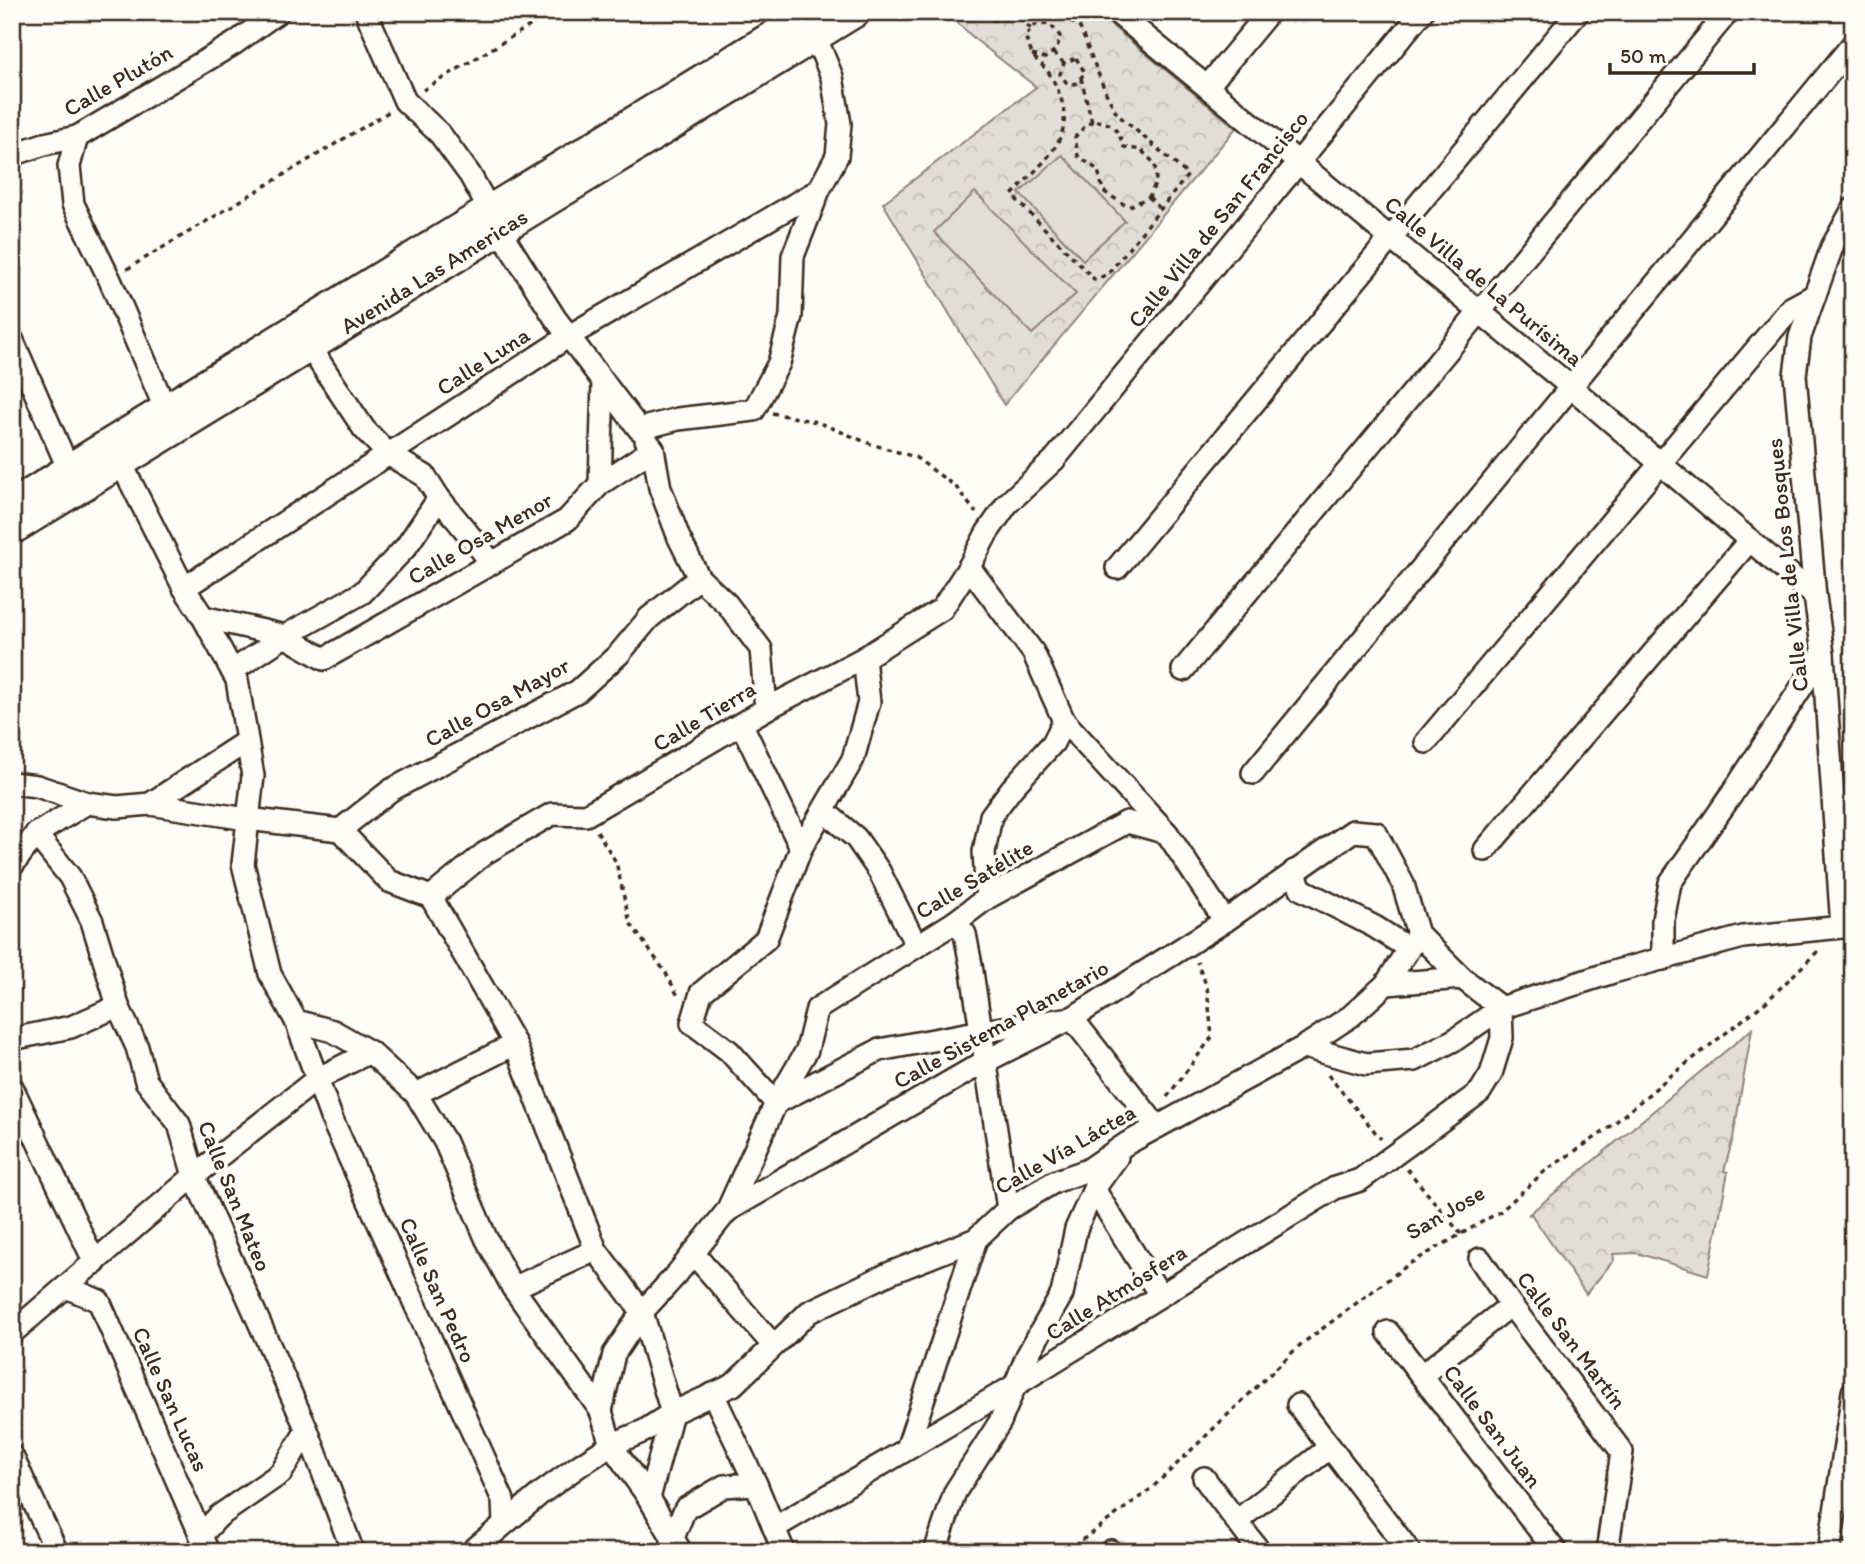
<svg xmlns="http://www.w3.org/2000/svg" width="1865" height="1564" font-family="Itim,sans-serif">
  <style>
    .forest { fill: url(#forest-crowns); stroke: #8e847a; stroke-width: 2 }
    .pitch { fill: #e1ded7; stroke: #8e847a; stroke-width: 2 }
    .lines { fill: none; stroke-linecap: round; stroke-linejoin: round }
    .street-casing { stroke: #3b2a1e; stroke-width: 26 }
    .secondary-casing { stroke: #3b2a1e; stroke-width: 33 }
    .path { stroke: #3b2a1e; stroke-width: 3.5; stroke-dasharray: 5 5; stroke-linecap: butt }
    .street { stroke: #fdfcf7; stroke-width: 21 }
    .secondary { stroke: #fdfcf7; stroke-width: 28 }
    .labels { text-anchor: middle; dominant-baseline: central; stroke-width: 7; stroke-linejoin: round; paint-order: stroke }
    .street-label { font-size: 23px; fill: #3b2a1e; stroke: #fdfcf7 }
  </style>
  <defs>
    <pattern id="forest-crowns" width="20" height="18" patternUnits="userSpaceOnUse" patternTransform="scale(1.75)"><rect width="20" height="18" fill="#e1ded7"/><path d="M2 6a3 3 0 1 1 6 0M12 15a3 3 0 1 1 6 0" fill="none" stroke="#c2bfb8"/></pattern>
  </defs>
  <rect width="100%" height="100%" fill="#fdfcf7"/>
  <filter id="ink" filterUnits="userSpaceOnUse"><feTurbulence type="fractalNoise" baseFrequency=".0143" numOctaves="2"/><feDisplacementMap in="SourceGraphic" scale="14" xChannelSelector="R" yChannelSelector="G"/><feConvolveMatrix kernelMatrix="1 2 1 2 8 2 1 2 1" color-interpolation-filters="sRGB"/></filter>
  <g filter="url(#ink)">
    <!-- forest -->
    <g class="forest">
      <polygon points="946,12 1095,12 1236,128 1004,405 883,203 1036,87 976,40"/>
      <polygon points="1752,1029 1733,1138 1724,1171 1728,1172 1708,1275 1637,1253 1613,1254 1614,1260 1586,1294 1531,1214 1528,1215"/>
    </g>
    <!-- pitch -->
    <g class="pitch">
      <polygon points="1062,155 1125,221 1083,260 1019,193"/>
      <polygon points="975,192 1076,294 1032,334 934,232"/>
    </g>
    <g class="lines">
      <!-- street casing -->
      <g class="street-casing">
        <g id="street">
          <polyline points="366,12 405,101 440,134 470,175 490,211"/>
          <polyline points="1116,12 1571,387 1815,596"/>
          <polyline points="1207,87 1269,12"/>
          <polyline points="77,137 69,166 73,204 110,280 171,422"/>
          <polyline points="12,155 44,144 77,137 235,43 278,12"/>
          <polyline points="500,231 555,318 639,429 678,419 754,410 779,363 791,316 793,256 819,190 837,156 840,124 832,77 816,38"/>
          <polyline points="303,337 364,429 388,454 425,476 439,498 492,563"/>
          <polyline points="12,339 69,470"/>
          <polyline points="646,440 653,449 660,488 679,538 699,578 727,604 761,649 766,709"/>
          <polyline points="121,463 184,588 203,617 237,680 253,776 243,864 270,974 296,1021 331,1117 503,1500 504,1524"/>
          <polyline points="600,484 603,381"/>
          <polyline points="969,567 1033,652 1064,721 1167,833 1225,921"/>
          <polyline points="1117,568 1578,12"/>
          <polyline points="184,588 569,336 819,190"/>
          <polyline points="203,617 285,636 324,659 567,520 600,484 653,449"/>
          <polyline points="864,658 869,702 853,759 801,848 766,939 701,993 692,1023 729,1051 776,1103 807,1050 817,1009 955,922 987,898 1127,822 1167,833"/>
          <polyline points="1183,670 1728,12"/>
          <polyline points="232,671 285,636 362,593 406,547 439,498"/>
          <polyline points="742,725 801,848"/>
          <polyline points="1426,742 1791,308 1815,295"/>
          <polyline points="1253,773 1853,44"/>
          <polyline points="12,783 37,786 87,803"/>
          <polyline points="150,804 247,819 340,830"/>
          <polyline points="824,811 856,838 879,871 916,945"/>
          <polyline points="340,830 389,881 431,897 485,853 552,814 586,815 766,709 864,658 942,609 969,567 987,533 1007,504 1054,460 1422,12"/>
          <polyline points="340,830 391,790 578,691 619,654 649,618 699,578"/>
          <polyline points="36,834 70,877 92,921 118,1006 137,1047 146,1081 179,1124 194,1176 307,1430 353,1552"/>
          <polyline points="1485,850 1750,540"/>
          <polyline points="12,866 36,834 87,803 117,807 150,804 247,741"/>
          <polyline points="1294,871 1301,889 1375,927 1408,948"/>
          <polyline points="431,897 515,1044 596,1250 642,1312 672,1413 649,1498"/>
          <polyline points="987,898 984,852 991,816 1012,788 1053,743 1064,721"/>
          <polyline points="955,922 965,934 971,965 1008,1209"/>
          <polyline points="1842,927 1823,654 1815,596 1795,375 1800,337 1832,247 1853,209"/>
          <polyline points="1663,959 1663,920 1670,883 1732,794 1823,654"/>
          <polyline points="1386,984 1462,978"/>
          <polyline points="296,1021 333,1031 370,1052 416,1094 445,1142 486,1238 513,1288 601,1411 611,1445 649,1498 681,1552"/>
          <polyline points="12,1039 71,1027 118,1006"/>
          <polyline points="1304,1047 1366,1064 1415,1060 1456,1039 1501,1008 1613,972 1743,937 1842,927 1853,924"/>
          <polyline points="12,1087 95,1263"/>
          <polyline points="416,1094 515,1044"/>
          <polyline points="1094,1189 1160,1295"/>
          <polyline points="727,1211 984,1062 1072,1018 1225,921 1353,831 1376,833 1403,884 1418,934 1462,978 1501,1008 1502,1038 1491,1074 1480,1092 1360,1180 1335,1188 1014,1386 774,1528"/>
          <polyline points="693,1253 773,1345"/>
          <polyline points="1480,1259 1511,1305 1622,1452 1607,1552"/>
          <polyline points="66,1287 99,1301 208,1552"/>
          <polyline points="513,1288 596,1250"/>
          <polyline points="1388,1332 1556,1552"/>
          <polyline points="12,1333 194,1176 317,1079 370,1052"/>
          <polyline points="1422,1375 1511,1305"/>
          <polyline points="713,1394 756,1484 784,1552"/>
          <polyline points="1298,1405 1410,1552"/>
          <polyline points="601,1411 614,1354 642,1312 676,1275 727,1211 776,1103 879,1050 982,1031 1072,1018 1157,1127"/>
          <polyline points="907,1449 976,1239"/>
          <polyline points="12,1456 57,1552"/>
          <polyline points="1204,1478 1260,1552"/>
          <polyline points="1237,1521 1330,1447"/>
          <polyline points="202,1534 219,1516 281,1473 307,1430"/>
          <polyline points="672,1540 685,1509 724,1486 756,1484"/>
          <polyline points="1111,1551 1112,1552"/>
          <polyline points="471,1552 540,1494 580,1465 611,1445 644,1431 672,1413 733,1385 809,1312 890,1273 976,1239 1008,1209 1054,1182 1088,1170 1126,1144 1304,1047 1351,1016 1386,984 1418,934"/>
          <polyline points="935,1552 955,1492 1000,1422 1027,1356 1062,1294 1076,1229 1094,1189 1117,1157"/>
          <polyline points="1829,1552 1853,1392"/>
        </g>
      </g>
      <!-- secondary casing -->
      <g class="secondary-casing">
        <g id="secondary">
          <polyline points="12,505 90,455 811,12"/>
          <polyline points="12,530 856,12"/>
        </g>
      </g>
      <!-- path -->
      <g class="path">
        <polyline points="987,12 990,20 1020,18 1021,12"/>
        <polyline points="1020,18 1031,29"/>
        <polyline points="1053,53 1064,63"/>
        <path d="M1032,55L1045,58L1057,49L1060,36L1050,24L1035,25L1025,37C1028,43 1030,51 1034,57C1039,63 1045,67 1049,73C1085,133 1051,153 1012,195L1095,280L1108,274L1188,175L1117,114L1106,93L1080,28L1059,12"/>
        <polygon points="1076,58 1085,73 1075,84 1066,82 1060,74 1064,63"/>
        <polyline points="1081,78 1092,122"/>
        <polyline points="423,90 553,12"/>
        <path d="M1096,121C1115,123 1118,131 1124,147L1141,150L1155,164L1156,182L1149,197L1128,207L1103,191L1098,170L1078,156L1075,137L1087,124Z"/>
        <polyline points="1149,197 1161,210"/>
        <polyline points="127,269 390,111"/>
        <polyline points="772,413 817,422 871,444 915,457 956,487 976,513"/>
        <polyline points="597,831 616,862 630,923 666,973 679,998"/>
        <polyline points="1328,1075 1381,1139"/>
        <polyline points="1167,1097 1212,1037 1207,987 1197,962"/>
        <polyline points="1407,1169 1461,1234"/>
        <polyline points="1066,1552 1152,1488 1299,1346 1409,1264 1501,1211 1545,1171 1605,1131 1668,1078 1767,1001 1818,951"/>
      </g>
      <!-- street -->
      <use href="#street" class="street"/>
      <!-- secondary -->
      <use href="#secondary" class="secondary"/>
    </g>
  </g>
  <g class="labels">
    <!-- street labels -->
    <g class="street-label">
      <text transform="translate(118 80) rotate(-30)">Calle Plutón</text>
      <text transform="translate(1218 219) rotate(-51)">Calle Villa de San Francisco</text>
      <text transform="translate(434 271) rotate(-32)">Avenida Las Americas</text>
      <text transform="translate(1484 281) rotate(40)">Calle Villa de La Purísima</text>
      <text transform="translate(483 361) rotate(-33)">Calle Luna</text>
      <text transform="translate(480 538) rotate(-30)">Calle Osa Menor</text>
      <text transform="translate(1787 565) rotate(-96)">Calle Villa de Los Bosques</text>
      <text transform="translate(497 702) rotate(-29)">Calle Osa Mayor</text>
      <text transform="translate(704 716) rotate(-31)">Calle Tierra</text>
      <text transform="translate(974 879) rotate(-31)">Calle Satélite</text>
      <text transform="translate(1001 1024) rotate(-29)">Calle Sistema Planetario</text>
      <text transform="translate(1065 1149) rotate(-30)">Calle Vía Láctea</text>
      <text transform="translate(235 1196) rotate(68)">Calle San Mateo</text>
      <text transform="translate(1445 1212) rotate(-30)">San Jose</text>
      <text transform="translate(438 1290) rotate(66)">Calle San Pedro</text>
      <text transform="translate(1116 1292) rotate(-32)">Calle Atmósfera</text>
      <text transform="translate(1572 1340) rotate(53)">Calle San Martín</text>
      <text transform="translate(171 1399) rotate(66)">Calle San Lucas</text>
      <text transform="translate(1493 1426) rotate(53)">Calle San Juan</text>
    </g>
  </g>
  <!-- margin -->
  <rect width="1865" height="1564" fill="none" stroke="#fdfcf7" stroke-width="42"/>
  <rect x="21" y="21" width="1823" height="1522" fill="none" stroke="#3b2a1e" stroke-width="2.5" filter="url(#ink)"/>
  <!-- scale -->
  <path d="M1610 63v10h144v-10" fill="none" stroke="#3b2a1e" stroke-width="3.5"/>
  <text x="1620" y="63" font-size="21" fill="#3b2a1e" stroke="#fdfcf7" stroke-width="5" paint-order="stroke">50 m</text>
</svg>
